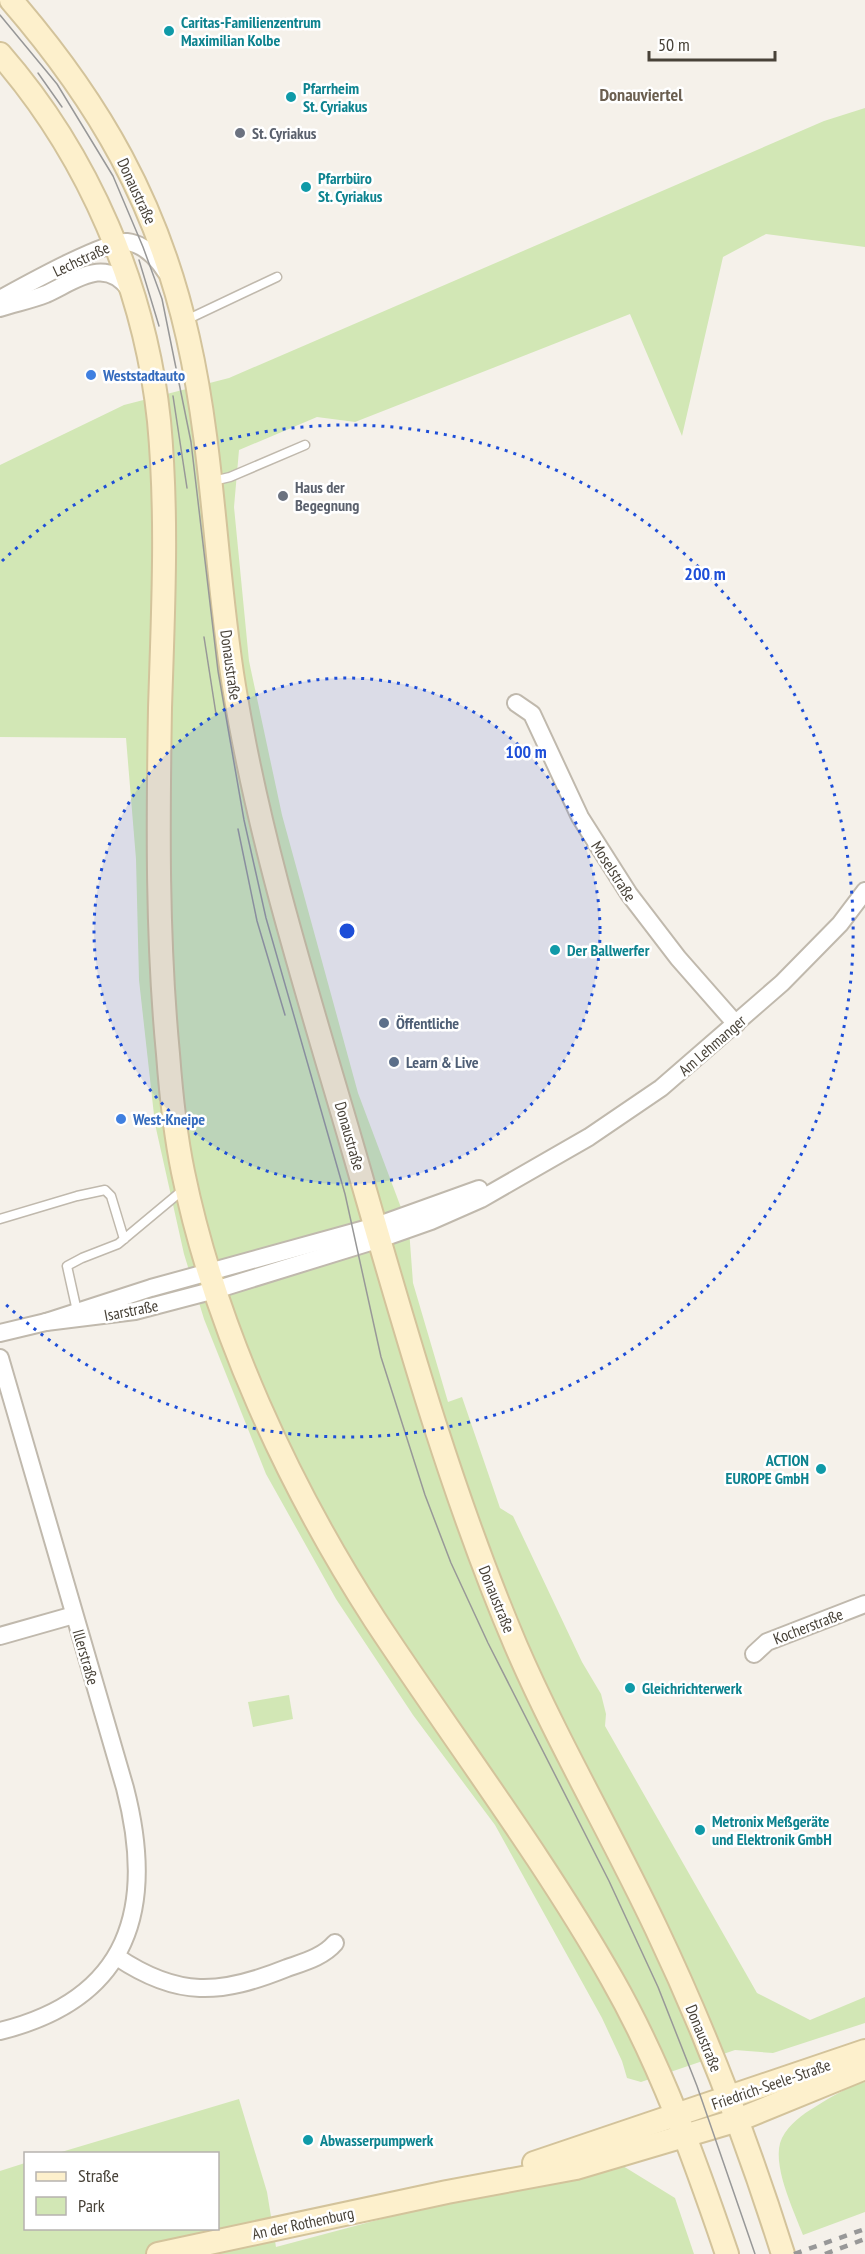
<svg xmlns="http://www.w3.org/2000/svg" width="865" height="2254" font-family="'PT Sans Narrow',sans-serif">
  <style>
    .green { fill: #d2e7b5 }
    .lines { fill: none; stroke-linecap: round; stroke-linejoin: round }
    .lane-casing { stroke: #c0b9ad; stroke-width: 11 }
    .street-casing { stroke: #c0b9ad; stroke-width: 20 }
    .secondary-casing { stroke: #d3c39b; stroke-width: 26 }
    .lane { stroke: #fff; stroke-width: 8 }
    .street { stroke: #fff; stroke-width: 16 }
    .secondary { stroke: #fdf0cc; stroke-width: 22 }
    .tram { stroke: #989898; stroke-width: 1.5 }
    .rail { stroke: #989898; stroke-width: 4.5; stroke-dasharray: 8 8; stroke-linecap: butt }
    .ring { fill: none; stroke: #1d4ed8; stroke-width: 3; stroke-dasharray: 3 6 }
    .culture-dot { fill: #0f9aa8; stroke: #fff; stroke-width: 2 }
    .worship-dot { fill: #6b7280; stroke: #fff; stroke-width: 2 }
    .shop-dot { fill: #3f7fe0; stroke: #fff; stroke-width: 2 }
    .service-dot { fill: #5c6f8a; stroke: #fff; stroke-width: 2 }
    .labels { text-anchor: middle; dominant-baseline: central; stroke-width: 5; stroke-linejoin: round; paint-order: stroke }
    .culture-label { font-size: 16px; font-weight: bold; fill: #0d838f; stroke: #fff; text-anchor: start }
    .worship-label { font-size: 16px; font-weight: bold; fill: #5b616d; stroke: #fff; text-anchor: start }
    .street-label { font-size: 16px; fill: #484238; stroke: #fff }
    .shop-label { font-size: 16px; font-weight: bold; fill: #366cbe; stroke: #fff; text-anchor: start }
    .service-label { font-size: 16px; font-weight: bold; fill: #4e5e75; stroke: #fff; text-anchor: start }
    .neighbourhood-label { font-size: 18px; font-weight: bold; fill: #6b5f50; stroke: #fff }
    .centre { fill: #1d4ed8; stroke: #fff; stroke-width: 3 }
    .ring-label { font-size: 18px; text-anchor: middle; font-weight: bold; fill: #1d4ed8; stroke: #fff; stroke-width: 5; stroke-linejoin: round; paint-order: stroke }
  </style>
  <rect width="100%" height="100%" fill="#f5f1ea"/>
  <!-- green -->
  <g class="green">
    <polygon points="865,108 865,247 766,234 723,257 682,436 630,314 355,422 317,417 239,450 234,507 249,661 282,815 358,1093 409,1229 413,1283 448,1402 462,1397 500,1508 513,1516 582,1662 601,1694 606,1714 605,1726 757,1993 810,2020 865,1997 865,2023 773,2053 735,2050 641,2082 627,2078 622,2061 602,2018 495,1825 413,1715 336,1599 266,1474 204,1319 184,1254 155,1124 139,980 136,859 126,738 0,737 0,465 124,405 229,378 824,121"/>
    <polygon points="289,1695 293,1719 253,1727 248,1702"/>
    <path d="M865,2082V2212L803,2235C794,2211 770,2162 782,2138C789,2124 803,2114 815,2107C831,2097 847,2087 865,2082Z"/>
    <polygon points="239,2099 267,2192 276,2247 610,2158 675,2198 694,2254 0,2254 0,2171 25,2163 26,2228 218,2228 218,2154 58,2153"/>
  </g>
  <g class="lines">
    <!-- lane casing -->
    <g class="lane-casing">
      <g id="lane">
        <polyline points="184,321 277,277"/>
        <polyline points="213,481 230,477 305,445"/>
        <polyline points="0,1219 77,1196 105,1190 111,1196 124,1239"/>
        <polyline points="77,1311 67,1266 82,1258 118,1244 184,1189"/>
      </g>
    </g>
    <!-- street casing -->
    <g class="street-casing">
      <g id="street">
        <path d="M0,299C22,287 106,240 127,242C145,244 157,258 166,272"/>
        <path d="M0,308C15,303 31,300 46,294C75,281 105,255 130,290"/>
        <polyline points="516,703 532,714 580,817 629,894 678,958 736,1024"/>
        <polyline points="46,1322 135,1311 215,1290 380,1239 431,1221 481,1199 589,1137 661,1088 782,983 840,924 865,891"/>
        <polyline points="0,1333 46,1322 151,1288 376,1226 479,1189"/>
        <path d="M0,1358L125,1788C156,1908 130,1999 0,2031"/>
        <polyline points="0,1636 74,1615"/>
        <polyline points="754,1654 767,1642 865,1604"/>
        <path d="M117,1957C178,1998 220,1995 287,1968C304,1962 323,1957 335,1943"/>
      </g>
    </g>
    <!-- secondary casing -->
    <g class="secondary-casing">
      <g id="secondary">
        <path d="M11,0C100,103 158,204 188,338C214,452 215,571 234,686C259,841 307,991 351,1142C400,1311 447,1484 516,1646C558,1743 611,1833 656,1928C706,2033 748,2143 783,2254"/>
        <path d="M0,54C89,156 145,288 159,421C168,516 163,613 160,708C158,824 157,939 168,1054C171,1094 175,1133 183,1172C215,1328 289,1487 375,1620C454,1740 541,1854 612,1979C661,2065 695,2160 727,2254"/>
        <polyline points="534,2163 865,2051"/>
        <polyline points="158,2254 447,2192 576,2168 738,2120 865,2068"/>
      </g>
    </g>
    <!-- lane -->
    <use href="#lane" class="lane"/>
    <!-- street -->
    <use href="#street" class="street"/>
    <!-- secondary -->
    <use href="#secondary" class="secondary"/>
    <!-- tram -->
    <g class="tram">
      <polyline points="0,15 57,84 113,176 143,247 162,299 191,442 218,671 244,820 266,918 345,1194 381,1357 425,1495 451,1563 488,1643 609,1881 658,1987 697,2086 755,2254"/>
      <polyline points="38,73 62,107"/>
      <polyline points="139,260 159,326"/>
      <polyline points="173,396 187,488"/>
      <polyline points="204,637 216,714"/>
      <polyline points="238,829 257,921 285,1015"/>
    </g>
    <!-- rail -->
    <g class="rail">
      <polyline points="794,2254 865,2229"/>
      <polyline points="825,2254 865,2239"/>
    </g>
  </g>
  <!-- distance rings -->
  <circle cx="347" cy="931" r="253" fill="#1d4ed8" fill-opacity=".12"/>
  <g class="ring">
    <circle cx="347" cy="931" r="253"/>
    <path d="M2 561A506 506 0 1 1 2 1301"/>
  </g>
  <!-- markers -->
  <g class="culture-dot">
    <circle cx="169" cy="31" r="6"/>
    <circle cx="291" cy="97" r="6"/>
    <circle cx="306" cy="187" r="6"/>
    <circle cx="555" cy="950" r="6"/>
    <circle cx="821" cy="1469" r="6"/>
    <circle cx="630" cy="1688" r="6"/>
    <circle cx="700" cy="1830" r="6"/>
    <circle cx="308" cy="2140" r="6"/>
  </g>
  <g class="worship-dot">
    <circle cx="240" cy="133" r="6"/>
    <circle cx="283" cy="496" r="6"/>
  </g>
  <g class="shop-dot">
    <circle cx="91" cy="375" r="6"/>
    <circle cx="121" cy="1119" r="6"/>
  </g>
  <g class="service-dot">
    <circle cx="384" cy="1023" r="6"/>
    <circle cx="394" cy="1062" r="6"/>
  </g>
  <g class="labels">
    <!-- culture labels -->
    <g class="culture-label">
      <text x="181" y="22">Caritas-Familienzentrum<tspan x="181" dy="18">Maximilian Kolbe</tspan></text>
      <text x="303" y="88">Pfarrheim<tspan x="303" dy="18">St. Cyriakus</tspan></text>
      <text x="318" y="178">Pfarrbüro<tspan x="318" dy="18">St. Cyriakus</tspan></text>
      <text x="567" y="950">Der Ballwerfer</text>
      <text x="809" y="1460" text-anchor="end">ACTION<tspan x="809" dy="18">EUROPE GmbH</tspan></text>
      <text x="642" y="1688">Gleichrichterwerk</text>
      <text x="712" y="1821">Metronix Meßgeräte<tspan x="712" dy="18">und Elektronik GmbH</tspan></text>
      <text x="320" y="2140">Abwasserpumpwerk</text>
    </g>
    <!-- worship labels -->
    <g class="worship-label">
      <text x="252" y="133">St. Cyriakus</text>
      <text x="295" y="487">Haus der<tspan x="295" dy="18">Begegnung</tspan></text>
    </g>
    <!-- street labels -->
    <g class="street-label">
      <text transform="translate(137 191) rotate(65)">Donaustraße</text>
      <text transform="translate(81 259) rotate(-25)">Lechstraße</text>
      <text transform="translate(231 665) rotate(82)">Donaustraße</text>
      <text transform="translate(614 871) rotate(57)">Moselstraße</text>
      <text transform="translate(712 1045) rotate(-41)">Am Lehmanger</text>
      <text transform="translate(350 1136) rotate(74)">Donaustraße</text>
      <text transform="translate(131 1310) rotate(-11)">Isarstraße</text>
      <text transform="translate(497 1599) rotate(68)">Donaustraße</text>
      <text transform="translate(808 1626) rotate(-21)">Kocherstraße</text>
      <text transform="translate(86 1657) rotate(74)">Illerstraße</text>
      <text transform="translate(704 2038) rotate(68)">Donaustraße</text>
      <text transform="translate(771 2084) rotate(-19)">Friedrich-Seele-Straße</text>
      <text transform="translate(303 2223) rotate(-12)">An der Rothenburg</text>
    </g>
    <!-- shop labels -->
    <g class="shop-label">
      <text x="103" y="375">Weststadtauto</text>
      <text x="133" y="1119">West-Kneipe</text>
    </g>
    <!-- service labels -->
    <g class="service-label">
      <text x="396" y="1023">Öffentliche</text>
      <text x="406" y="1062">Learn &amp; Live</text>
    </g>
    <!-- neighbourhood labels -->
    <g class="neighbourhood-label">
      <text x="641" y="94">Donauviertel</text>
    </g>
  </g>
  <circle cx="347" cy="931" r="9" class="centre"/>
  <g class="ring-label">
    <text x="705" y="580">200 m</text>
    <text x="526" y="758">100 m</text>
  </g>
  <!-- legend -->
  <rect x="24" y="2152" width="195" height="78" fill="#ffffff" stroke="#b6b3af" stroke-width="1.5"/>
  <rect x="36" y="2172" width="30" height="9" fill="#fdf0cc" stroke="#b6b3af" stroke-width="1.5"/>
  <text x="78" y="2182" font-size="18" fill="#484238">Straße</text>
  <rect x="36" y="2197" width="30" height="18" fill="#d2e7b5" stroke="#b6b3af" stroke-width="1.5"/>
  <text x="78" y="2212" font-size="18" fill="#484238">Park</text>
  <!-- scale -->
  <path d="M649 51v9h126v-9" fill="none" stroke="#484238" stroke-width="3"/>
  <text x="658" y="51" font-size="18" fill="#484238" stroke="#ffffff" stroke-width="4.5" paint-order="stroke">50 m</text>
</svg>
